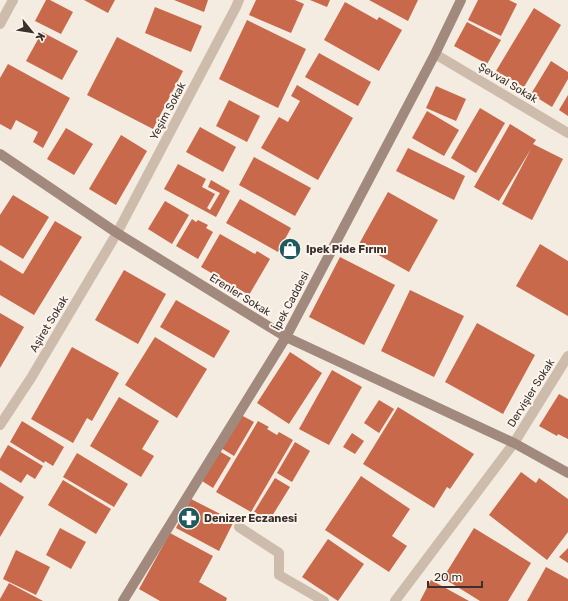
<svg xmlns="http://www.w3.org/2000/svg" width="568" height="601" font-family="Rubik,sans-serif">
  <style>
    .building { fill: #c8694b }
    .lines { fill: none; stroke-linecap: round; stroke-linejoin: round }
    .street { stroke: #cdbbac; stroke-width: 10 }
    .secondary { stroke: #a18a7d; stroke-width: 10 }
    .labels { text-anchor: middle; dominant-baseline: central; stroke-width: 4; stroke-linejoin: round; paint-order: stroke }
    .street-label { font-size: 11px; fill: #3b302b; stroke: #fbf5ee }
    .poi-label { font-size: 11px; font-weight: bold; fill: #3b302b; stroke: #fbf5ee; text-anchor: start }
  </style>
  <rect width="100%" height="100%" fill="#f4ebe1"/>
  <!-- building -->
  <g class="building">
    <polygon points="46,0 50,0 73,12 61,34 35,21"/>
    <polygon points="84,0 115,0 108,13"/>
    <polygon points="174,0 208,0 204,12"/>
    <polygon points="256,0 295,0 304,4 291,33 249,15"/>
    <polygon points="310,0 330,0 327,7"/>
    <polygon points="369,0 418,0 408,21"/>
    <polygon points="478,0 509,0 517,4 501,36 468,20"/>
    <polygon points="345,2 377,20 379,17 402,30 379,71 324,40"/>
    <polygon points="155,7 202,26 191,52 145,33"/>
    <polygon points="534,8 561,25 524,87 496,71"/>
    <polygon points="247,20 306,49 278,108 219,79"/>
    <polygon points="467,22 501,40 487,64 454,46"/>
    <polygon points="42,32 78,51 62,80 26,61"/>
    <polygon points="117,37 183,71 153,129 87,95"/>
    <polygon points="319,53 371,82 358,106 305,77"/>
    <polygon points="551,61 568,72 568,79 552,107 531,94"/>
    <polygon points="8,64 70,98 43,148 33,142 38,132 16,120 11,130 0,124 0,78"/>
    <polygon points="297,85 353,118 318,180 261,148 279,117 288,122 300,101 291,96"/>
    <polygon points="436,86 466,99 456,121 426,108"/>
    <polygon points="568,95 568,116 559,110"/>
    <polygon points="229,100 260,116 247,142 216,126"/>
    <polygon points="480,108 505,123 476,173 451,158"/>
    <polygon points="427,111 459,130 444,156 412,138"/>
    <polygon points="510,124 536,140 533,144 563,159 532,220 502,204 531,149 499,201 474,187"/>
    <polygon points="200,127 236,147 223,172 186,152"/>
    <polygon points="66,128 93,144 74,175 47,159"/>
    <polygon points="121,135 147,151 116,205 89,189"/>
    <polygon points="408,148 465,176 454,200 396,171"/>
    <polygon points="254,157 311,188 295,216 239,185"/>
    <polygon points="178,164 206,179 202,187 215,194 207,208 210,210 220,193 208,187 211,180 230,191 216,217 164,189"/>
    <polygon points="388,192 438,220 409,272 359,244"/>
    <polygon points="13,195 49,217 23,259 0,245 0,215"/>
    <polygon points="240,199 291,228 278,252 226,223"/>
    <polygon points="165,201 189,215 172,244 148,229"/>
    <polygon points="192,219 196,222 198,220 208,225 206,228 213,232 198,259 176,246"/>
    <polygon points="55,221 82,237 34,315 0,295 0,260 23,274"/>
    <polygon points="220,234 255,254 257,251 270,259 249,295 201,267"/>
    <polygon points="540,244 568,261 568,316 516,286"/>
    <polygon points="340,257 395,285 364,345 309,317"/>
    <polygon points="124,270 166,294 138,344 95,320"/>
    <polygon points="410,290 464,316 434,377 381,351"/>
    <polygon points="176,300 230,331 214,358 160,327"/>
    <polygon points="0,313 24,327 0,368"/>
    <polygon points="477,323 535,355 503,414 445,382"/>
    <polygon points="155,337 207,369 177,418 125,385"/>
    <polygon points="72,347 119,373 92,421 87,418 73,443 31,419"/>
    <polygon points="290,352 322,373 289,424 257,403"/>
    <polygon points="332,370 362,387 329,445 299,429"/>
    <polygon points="559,394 568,399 568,439 558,434 557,436 539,426"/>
    <polygon points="119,397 159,421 142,449 154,456 141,477 90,446"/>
    <polygon points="379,400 394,409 379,433 364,423"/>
    <polygon points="398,407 474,454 450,489 447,487 434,508 363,464"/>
    <polygon points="241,415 254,422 234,456 221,448"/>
    <polygon points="22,421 64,447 53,466 45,461 44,463 10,442"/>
    <polygon points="258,421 269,427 267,429 277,435 279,432 293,440 251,512 216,492"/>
    <polygon points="352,433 364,441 355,454 343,447"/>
    <polygon points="295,442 310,451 292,482 277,473"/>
    <polygon points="8,445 43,466 35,479 27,474 21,483 0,470 0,459"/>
    <polygon points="219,451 231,458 213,488 202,481"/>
    <polygon points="77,453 128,484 114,507 63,477"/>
    <polygon points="521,472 536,483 539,478 568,499 568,532 547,560 489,515"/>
    <polygon points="361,476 410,509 392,536 407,546 389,572 325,530"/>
    <polygon points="275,478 290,487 269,521 254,512"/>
    <polygon points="63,480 111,509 96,534 48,505"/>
    <polygon points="0,482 24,497 0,537"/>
    <polygon points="191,499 234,521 219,551 176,528"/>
    <polygon points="60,528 86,542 71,569 46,555"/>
    <polygon points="474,528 531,563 508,601 480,601 443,578"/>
    <polygon points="170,533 213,556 199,582 227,598 226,601 160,601 139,589"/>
    <polygon points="328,539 364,564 338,601 302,577"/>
    <polygon points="568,548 568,563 559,557"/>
    <polygon points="16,550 50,567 36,595 3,579"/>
    <polygon points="546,567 568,579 568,601 527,601"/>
    <polygon points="431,580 469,601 420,601"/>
    <polygon points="9,583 43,601 0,601 0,599"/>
  </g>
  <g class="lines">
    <!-- street -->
    <g class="street">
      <polyline points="0,24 13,0"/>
      <polyline points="435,54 568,133"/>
      <polyline points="0,425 31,378 117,233 236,7 239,0"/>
      <polyline points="239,527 279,553 279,575 324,601"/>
      <polyline points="395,601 514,443 568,356"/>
    </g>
    <!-- secondary -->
    <g class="secondary">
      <polyline points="0,154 117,233 286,337 514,443 568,473"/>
      <polyline points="123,601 286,337 435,54 461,0"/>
    </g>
  </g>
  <!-- icons -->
  <defs>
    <g id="shop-disc" transform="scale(1.15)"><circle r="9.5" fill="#1f5a5e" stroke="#fbf5ee"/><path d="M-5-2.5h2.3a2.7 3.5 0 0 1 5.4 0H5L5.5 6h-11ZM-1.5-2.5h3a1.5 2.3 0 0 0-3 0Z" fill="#fff"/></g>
    <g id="pharmacy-disc" transform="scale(1.15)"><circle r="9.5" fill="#1f5a5e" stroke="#fbf5ee"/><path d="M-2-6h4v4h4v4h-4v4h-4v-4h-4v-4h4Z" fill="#fff"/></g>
  </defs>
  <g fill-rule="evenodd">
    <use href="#shop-disc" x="290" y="249"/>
    <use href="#pharmacy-disc" x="189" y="518"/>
  </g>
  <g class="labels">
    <!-- street labels -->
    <g class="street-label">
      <text transform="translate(508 83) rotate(31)">Şevval Sokak</text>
      <text transform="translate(168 111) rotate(-62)">Yeşim Sokak</text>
      <text transform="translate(240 295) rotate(32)">Erenler Sokak</text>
      <text transform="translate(291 301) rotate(-62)">İpek Caddesi</text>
      <text transform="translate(49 324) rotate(-59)">Aşiret Sokak</text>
      <text transform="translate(531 393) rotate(-58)">Dervişler Sokak</text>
    </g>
    <!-- poi labels -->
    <g class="poi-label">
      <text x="306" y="249">Ipek Pide Fırını</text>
      <text x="204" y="518">Denizer Eczanesi</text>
    </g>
  </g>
  <!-- north arrow -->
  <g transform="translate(32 32) rotate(120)" stroke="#fbf5ee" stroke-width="3" paint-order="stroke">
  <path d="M0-3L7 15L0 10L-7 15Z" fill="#3b302b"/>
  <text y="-6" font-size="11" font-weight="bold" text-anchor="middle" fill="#3b302b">K</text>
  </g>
  <!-- scale -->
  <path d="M428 581v6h54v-6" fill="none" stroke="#3b302b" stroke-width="2"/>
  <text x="434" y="581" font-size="12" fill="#3b302b" stroke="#fbf5ee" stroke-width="3" paint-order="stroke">20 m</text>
</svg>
